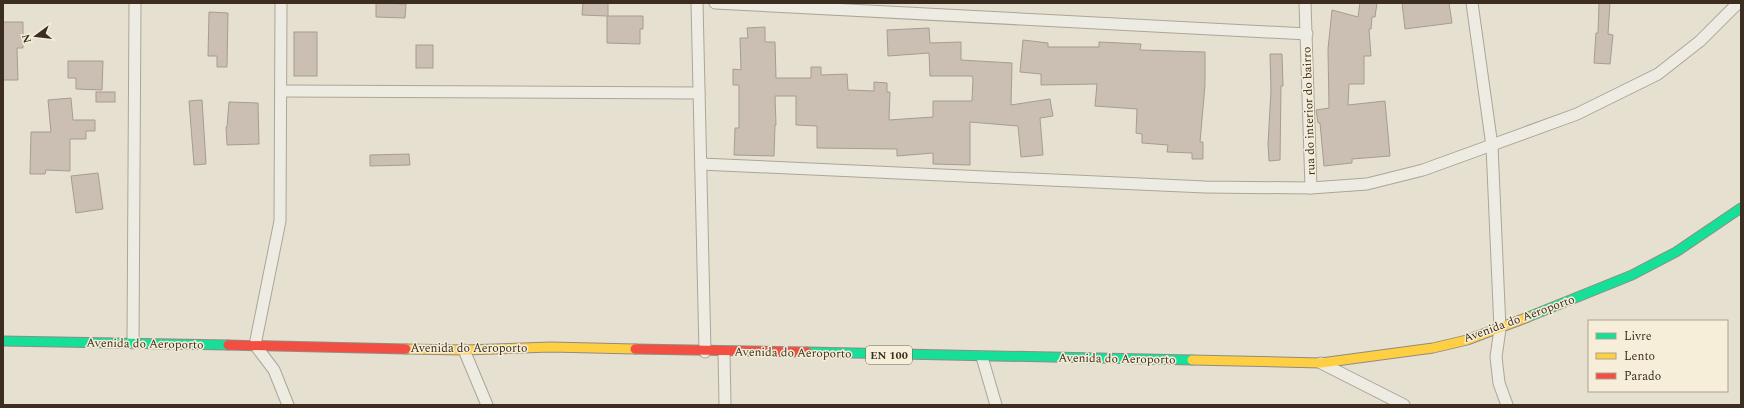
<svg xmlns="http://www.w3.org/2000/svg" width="1744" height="408" font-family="Spectral,serif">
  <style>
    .building { fill: #cabfb2; stroke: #a79c90 }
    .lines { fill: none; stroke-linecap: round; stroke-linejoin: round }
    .street-casing { stroke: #aca599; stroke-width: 13 }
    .fast-casing { stroke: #918b80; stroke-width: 11 }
    .slow-casing { stroke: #918b80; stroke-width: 11 }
    .jam-casing { stroke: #918b80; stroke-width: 11 }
    .street { stroke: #eeebe2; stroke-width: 11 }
    .fast { stroke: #16e098; stroke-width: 9 }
    .slow { stroke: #ffcf43; stroke-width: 9 }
    .jam { stroke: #f24e42; stroke-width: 9 }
    .labels { text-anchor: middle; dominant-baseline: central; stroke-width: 3; stroke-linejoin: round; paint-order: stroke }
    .shield { fill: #f6eed8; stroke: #736858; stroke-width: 1 }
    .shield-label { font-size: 11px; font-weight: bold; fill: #3b2e21 }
    .street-label { font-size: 12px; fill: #3b2e21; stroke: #f6eed8 }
  </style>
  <rect width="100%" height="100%" fill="#e6e0d1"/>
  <!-- building -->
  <g class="building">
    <polygon points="376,3 406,4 405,18 376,17"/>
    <polygon points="583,3 608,3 608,16 643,16 643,29 640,29 640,44 607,43 607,16 582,15"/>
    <polygon points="1360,3 1377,3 1375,17 1372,17 1371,29 1369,29 1371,56 1364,56 1364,84 1349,84 1348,105 1385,101 1390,156 1352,159 1352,163 1324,166 1320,123 1318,123 1316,110 1329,108 1328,49 1332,10 1358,17"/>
    <polygon points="1402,3 1449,3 1452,23 1405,29"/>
    <polygon points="1599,3 1610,3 1608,34 1613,35 1610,64 1594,63 1596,33 1598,33"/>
    <polygon points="209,12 228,13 227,67 217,67 217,56 208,56"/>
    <polygon points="3,22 23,22 23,48 17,48 18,80 3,80"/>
    <polygon points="765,27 765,42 775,42 776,78 811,78 811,67 821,67 821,75 847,74 848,90 874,91 874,82 887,83 887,92 890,92 889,120 933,117 933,101 972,101 973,79 972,76 930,76 929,53 888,56 887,30 929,28 930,43 961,42 961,60 1012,63 1011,105 1050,99 1053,116 1040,118 1043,155 1021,157 1018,126 970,122 970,165 933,164 933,153 897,156 897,149 817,148 817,126 796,125 796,96 775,96 776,125 775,125 774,156 734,155 735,128 739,128 739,85 733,85 733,69 741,70 740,38 748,38 747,28"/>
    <rect x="294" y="32" width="23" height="44"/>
    <polygon points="1023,40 1048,43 1048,47 1099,47 1099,42 1141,44 1140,50 1205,52 1205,85 1200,142 1203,142 1203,159 1192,159 1192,153 1167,152 1168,145 1142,143 1142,134 1136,133 1137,109 1095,106 1097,84 1041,85 1041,74 1020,72"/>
    <rect x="416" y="45" width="17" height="23"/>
    <polygon points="1270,54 1282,54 1283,86 1281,86 1280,160 1269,161 1268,144 1271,91"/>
    <polygon points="68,61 103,61 102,90 76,89 76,78 68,78"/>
    <rect x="96" y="92" width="19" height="10"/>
    <polygon points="71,98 73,120 95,120 95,131 86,131 86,139 70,139 70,171 46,170 45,174 30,174 31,132 51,132 48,100"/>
    <polygon points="202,100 206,164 194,165 189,101"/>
    <polygon points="229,102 258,103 259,144 227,145 226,127 227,127"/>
    <polygon points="409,154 410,165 370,166 370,155"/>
    <polygon points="98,173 103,209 76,213 71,176"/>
  </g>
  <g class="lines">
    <!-- street casing -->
    <g class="street-casing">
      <g id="street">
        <polyline points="281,3 280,221 255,345 274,370 288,405"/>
        <polyline points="697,3 705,352"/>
        <polyline points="715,3 1307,34"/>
        <polyline points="1305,3 1311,188"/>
        <polyline points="1472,3 1492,146 1500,329 1496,357 1499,383 1507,405"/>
        <polyline points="281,91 699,93"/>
        <polyline points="701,164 1205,187 1311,188 1367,184 1423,170 1577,114 1658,74 1700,41 1738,3"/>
        <polyline points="133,343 135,3"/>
        <polyline points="464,350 487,405"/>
        <polyline points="724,352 725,405"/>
        <polyline points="982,357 996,405"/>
        <polyline points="1321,363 1404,405"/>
      </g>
    </g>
    <!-- fast casing -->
    <g class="fast-casing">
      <g id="fast">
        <polyline points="1528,317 1632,275 1676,252 1741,208"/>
        <polyline points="3,341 228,345"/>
        <polyline points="807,352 1192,360"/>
      </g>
    </g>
    <!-- slow casing -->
    <g class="slow-casing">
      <g id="slow">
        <polyline points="406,349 464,350 551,347 635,349"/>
        <polyline points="1192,360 1321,363 1433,348 1467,340 1528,317"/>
      </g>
    </g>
    <!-- jam casing -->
    <g class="jam-casing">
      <g id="jam">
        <polyline points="228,345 406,349"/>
        <polyline points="635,349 807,352"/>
      </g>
    </g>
    <!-- street -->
    <use href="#street" class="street"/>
    <!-- fast -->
    <use href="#fast" class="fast"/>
    <!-- slow -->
    <use href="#slow" class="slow"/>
    <!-- jam -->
    <use href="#jam" class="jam"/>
  </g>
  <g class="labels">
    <!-- shield labels -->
    <rect class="shield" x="866" y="346" width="46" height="18" rx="3"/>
    <g class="shield-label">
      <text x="889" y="355">EN 100</text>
    </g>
    <!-- street labels -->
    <g class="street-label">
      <text transform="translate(1309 111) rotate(-92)">rua do interior do bairro</text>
      <text transform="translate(1519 319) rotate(-20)">Avenida do Aeroporto</text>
      <text transform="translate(145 344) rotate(1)">Avenida do Aeroporto</text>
      <text x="469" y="348">Avenida do Aeroporto</text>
      <text transform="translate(793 353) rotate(1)">Avenida do Aeroporto</text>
      <text transform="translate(1117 359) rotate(1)">Avenida do Aeroporto</text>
    </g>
  </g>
  <!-- border -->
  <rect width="1744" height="408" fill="none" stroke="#3b2e21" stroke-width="8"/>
  <!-- legend -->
  <rect x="1588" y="320" width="140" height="72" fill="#f6eed8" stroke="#aba18f"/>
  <rect x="1596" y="333" width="20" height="6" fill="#16e098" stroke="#aba18f"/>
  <text x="1624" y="340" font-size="12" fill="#3b2e21">Livre</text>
  <rect x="1596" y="353" width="20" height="6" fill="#ffcf43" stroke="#aba18f"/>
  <text x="1624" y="360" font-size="12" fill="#3b2e21">Lento</text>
  <rect x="1596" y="373" width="20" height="6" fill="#f24e42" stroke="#aba18f"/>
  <text x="1624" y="380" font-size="12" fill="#3b2e21">Parado</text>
  <!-- north arrow -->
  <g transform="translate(36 36) rotate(255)" stroke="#f6eed8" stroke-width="3" paint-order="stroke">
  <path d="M0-3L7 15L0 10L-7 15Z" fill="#3b2e21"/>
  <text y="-6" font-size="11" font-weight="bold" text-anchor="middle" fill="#3b2e21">N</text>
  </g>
</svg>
